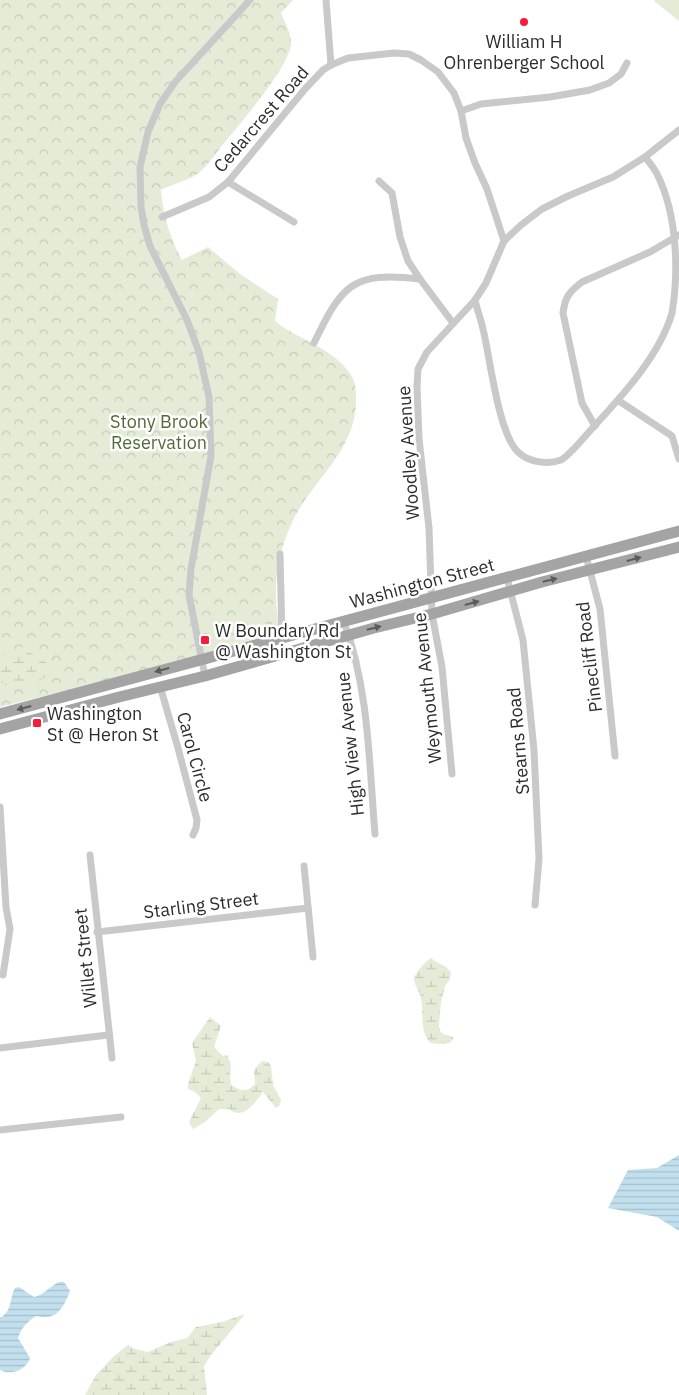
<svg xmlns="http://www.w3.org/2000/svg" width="679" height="1395" font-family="'IBM Plex Sans',sans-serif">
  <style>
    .forest { fill: url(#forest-crowns) }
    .wetland { fill: url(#wetland-marsh) }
    .pitch { fill: #e4ecd8 }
    .water { fill: url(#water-rules) }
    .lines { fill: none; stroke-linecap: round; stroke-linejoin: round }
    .minor { stroke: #c9c9c9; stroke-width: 7 }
    .primary { stroke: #a4a4a4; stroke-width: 11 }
    .oneway { fill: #5c5c5c }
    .poi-dot { fill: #f51d39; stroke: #fff; stroke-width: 2 }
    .labels { text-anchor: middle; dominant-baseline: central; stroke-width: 5; stroke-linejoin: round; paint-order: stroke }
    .poi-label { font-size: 18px; fill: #2c2c2c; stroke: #fff; text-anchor: start }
    .street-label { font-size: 18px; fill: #2c2c2c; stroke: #fff }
    .park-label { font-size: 18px; fill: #526b36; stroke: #fff }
  </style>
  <defs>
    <pattern id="forest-crowns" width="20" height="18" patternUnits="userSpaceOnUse" patternTransform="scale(1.25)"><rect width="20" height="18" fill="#e4ecd8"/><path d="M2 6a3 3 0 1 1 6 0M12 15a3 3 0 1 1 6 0" fill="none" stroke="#c4cbba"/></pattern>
    <pattern id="wetland-marsh" width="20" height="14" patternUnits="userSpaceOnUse" patternTransform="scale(1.25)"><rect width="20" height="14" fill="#e4ecd8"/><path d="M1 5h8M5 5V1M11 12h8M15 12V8" fill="none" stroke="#c4cbba"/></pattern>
    <pattern id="water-rules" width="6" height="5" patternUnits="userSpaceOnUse" patternTransform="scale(1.25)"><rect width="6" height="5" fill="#c2dfee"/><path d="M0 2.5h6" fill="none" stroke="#a7c0cc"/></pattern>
  </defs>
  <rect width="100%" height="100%" fill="#fff"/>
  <!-- forest -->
  <path class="forest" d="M0,0H293L281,13C285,23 292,34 291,45C288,68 240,124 224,143C216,153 209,164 199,173C188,181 174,183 161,190C163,215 170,238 182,260L208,247L240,274L278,299L275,321C298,340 334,348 351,375C356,383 356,392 356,401C356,453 308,483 290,527C274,564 272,599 282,638L0,707Z"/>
  <!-- wetland -->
  <g class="wetland">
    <path d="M21,647L26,648L29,652L50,665L51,670C42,686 21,686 5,685L4,682L0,679V654L10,655Z"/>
    <path d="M431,958C438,964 446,965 451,972L450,979L445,986L441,1002L439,1026L440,1031L443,1034L454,1037L450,1043L439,1044L431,1043C419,1033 424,1012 421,998C420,992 414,985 414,979C415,972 426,961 431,958Z"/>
    <path d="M210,1017L221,1026L214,1047L223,1056L227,1055L231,1064L230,1076L231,1084C239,1092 248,1092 255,1084C255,1070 250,1073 262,1061L268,1062L271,1066L273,1085L281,1100L280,1105L276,1108L263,1092C255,1103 242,1121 229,1109H219L205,1122L193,1129L189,1122L201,1098L195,1092L188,1089V1084L196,1061L192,1043Z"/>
    <polygon points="245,1314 211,1355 204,1366 207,1395 85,1395 96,1375 113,1357 128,1345 135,1349 148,1352 171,1342 187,1338 196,1327 222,1322"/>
  </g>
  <!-- pitch -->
  <polygon class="pitch" points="655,0 679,0 679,21 654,1"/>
  <!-- water -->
  <g class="water">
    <polygon points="679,1155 679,1231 657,1217 608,1208 628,1170 657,1168"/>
    <path d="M59,1282H64L70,1291C63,1309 56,1321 36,1316C27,1322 21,1328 18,1338L30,1358C26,1370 11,1376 0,1370V1317H2C13,1308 9,1299 15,1288L19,1287L34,1297C44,1295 50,1286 59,1282Z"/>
  </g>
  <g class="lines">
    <!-- minor -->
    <g class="minor">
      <polyline points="326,0 331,65"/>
      <polyline points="461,111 481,104 550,97 590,90 609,83 621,74 627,63"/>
      <polyline points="379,181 392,193 400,237 408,261 420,279"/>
      <polyline points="228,182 294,222"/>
      <polyline points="162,217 209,197 228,182 305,89 323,70 331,65 348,58 394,53 409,54 421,60 438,72 454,93 461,111 466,138 475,163 487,189 504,241"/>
      <path d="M475,300C477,310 481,319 483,329C490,357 498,433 518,452C528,462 547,465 561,460C568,456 582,440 588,433C618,400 659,358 672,313C679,271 677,215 658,176C655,169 650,163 645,157"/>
      <path d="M314,343C342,285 352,271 420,279L453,323"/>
      <polyline points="619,401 672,436 679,459"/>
      <path d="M595,426L582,403L563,313C565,297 569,292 582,282L650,252L679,235"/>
      <polyline points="280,554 282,638"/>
      <polyline points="586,556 600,609 615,756"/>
      <polyline points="507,578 523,640 534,750 539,859 535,905"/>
      <path d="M344,622C369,689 369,763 375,834"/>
      <polyline points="205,676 189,595 191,569 211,456 209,397 199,352 187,320 150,246 144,225 141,207 140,167 148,132 160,104 175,82 250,0"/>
      <polyline points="160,686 178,748 197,820 196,828 193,835"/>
      <polyline points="452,774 442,667 432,614 429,528 419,439 417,386 418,369 427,352 475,300 486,283 504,241 521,225 542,209 568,196 613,177 645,157 679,130"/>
      <polyline points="0,807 6,907 10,929 3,975"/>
      <polyline points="90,855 112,1058"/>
      <polyline points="304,866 313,957"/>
      <polyline points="97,932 308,908"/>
      <polyline points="0,1048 108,1035"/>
      <polyline points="0,1130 121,1117"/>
    </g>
    <!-- primary -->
    <g class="primary">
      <polyline points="0,714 679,531"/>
      <polyline points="0,729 119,697 205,676 374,628 432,614 542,582 679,547"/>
    </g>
  </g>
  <!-- one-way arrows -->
  <defs><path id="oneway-solid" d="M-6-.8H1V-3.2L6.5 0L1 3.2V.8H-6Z" transform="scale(1.25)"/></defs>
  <g class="oneway">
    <use href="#oneway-solid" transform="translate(634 559) rotate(-15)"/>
    <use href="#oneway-solid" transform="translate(550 580) rotate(-13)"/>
    <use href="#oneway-solid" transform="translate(472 603) rotate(-15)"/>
    <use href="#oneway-solid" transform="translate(374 628) rotate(-14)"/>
    <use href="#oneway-solid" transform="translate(162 670) rotate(165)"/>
    <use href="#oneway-solid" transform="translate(24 708) rotate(165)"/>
  </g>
  <!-- markers -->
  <g class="poi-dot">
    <circle cx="524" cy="22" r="5"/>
    <rect x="200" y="635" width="10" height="10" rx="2.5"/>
    <rect x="32" y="718" width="10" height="10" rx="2.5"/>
  </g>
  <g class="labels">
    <!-- poi labels -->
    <g class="poi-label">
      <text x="524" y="41" text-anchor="middle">William H<tspan x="524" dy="21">Ohrenberger School</tspan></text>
      <text x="215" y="630">W Boundary Rd<tspan x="215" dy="21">@ Washington St</tspan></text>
      <text x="47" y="713">Washington<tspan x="47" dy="21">St @ Heron St</tspan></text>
    </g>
    <!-- street labels -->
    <g class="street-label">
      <text transform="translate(261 119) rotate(-49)">Cedarcrest Road</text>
      <text transform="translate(408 453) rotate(-94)">Woodley Avenue</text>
      <text transform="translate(422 583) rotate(-15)">Washington Street</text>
      <text transform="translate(589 657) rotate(-97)">Pinecliff Road</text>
      <text transform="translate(427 688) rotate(-96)">Weymouth Avenue</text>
      <text transform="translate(518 741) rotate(-95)">Stearns Road</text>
      <text transform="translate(350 744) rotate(-96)">High View Avenue</text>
      <text transform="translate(195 757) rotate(75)">Carol Circle</text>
      <text transform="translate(201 905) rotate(-7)">Starling Street</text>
      <text transform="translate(85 958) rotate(-96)">Willet Street</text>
    </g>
    <!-- park labels -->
    <g class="park-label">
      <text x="159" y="421">Stony Brook<tspan x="159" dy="21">Reservation</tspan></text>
    </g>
  </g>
</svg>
